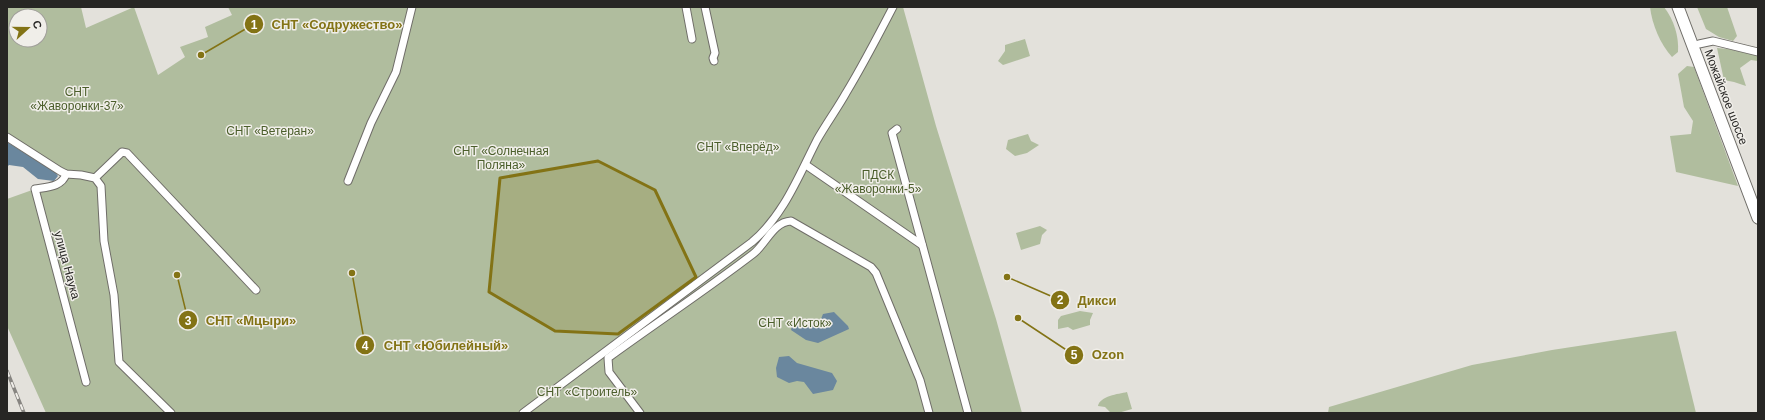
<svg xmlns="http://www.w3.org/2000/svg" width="1765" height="420" font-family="Arial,sans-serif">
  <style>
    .green { fill: #b0bd9e; fill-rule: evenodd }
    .water { fill: #6a879e }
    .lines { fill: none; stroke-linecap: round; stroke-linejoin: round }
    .minor-casing { stroke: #6f6d68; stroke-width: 9 }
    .primary-casing { stroke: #6f6d68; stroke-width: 13 }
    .minor { stroke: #fff; stroke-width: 7 }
    .primary { stroke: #fff; stroke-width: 11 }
    .rail-casing { stroke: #878581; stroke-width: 3.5 }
    .rail { stroke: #f0eee9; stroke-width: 2; stroke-dasharray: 6; stroke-linecap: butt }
    .marked { fill: #837315; fill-opacity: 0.2; stroke: #837315; stroke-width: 3; stroke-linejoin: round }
    .labels { text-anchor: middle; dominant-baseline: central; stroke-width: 3; stroke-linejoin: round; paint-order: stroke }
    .park-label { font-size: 12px; fill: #4b5e2b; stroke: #f0eee9 }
    .street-label { font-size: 12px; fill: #272624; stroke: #f0eee9 }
    .leader { fill: none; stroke: #837315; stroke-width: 1.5 }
    .callout-dot { fill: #837315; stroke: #f0eee9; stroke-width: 1.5 }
    .mark-label { font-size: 12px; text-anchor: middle; font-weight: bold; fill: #fff }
    .callout-label { font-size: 13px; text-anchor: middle; font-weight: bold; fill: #837315; stroke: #f0eee9; stroke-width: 3; stroke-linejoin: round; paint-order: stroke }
  </style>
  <rect width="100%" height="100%" fill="#e3e1db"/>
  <!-- green -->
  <g class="green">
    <path d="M7,7H81L86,28L134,7L158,75L185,57L180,47L208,37L205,27L232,15L228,7H903L936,126L996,319L1022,413H46L7,326V199L35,189L55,185L66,176L7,137ZM16,16H40V40H16Z"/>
    <path d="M1650,7H1664C1674,20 1679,36 1678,52L1672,57C1660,44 1652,24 1650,7Z"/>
    <polygon points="1697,7 1727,7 1737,36 1733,41 1719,37 1706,29"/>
    <polygon points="1025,39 1030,56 1003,65 998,61 1005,51 1005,45"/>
    <polygon points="1717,48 1728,49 1756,55 1758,57 1758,61 1751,60 1740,68 1746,86 1734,82 1724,80"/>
    <polygon points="1687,66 1694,67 1738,186 1676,172 1670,136 1691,134 1693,121 1684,107 1678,74"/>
    <polygon points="1028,134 1031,141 1039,145 1027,153 1015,156 1006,149 1008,140"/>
    <polygon points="1040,226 1047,230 1042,235 1040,244 1021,250 1016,233"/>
    <polygon points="1080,311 1093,313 1090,320 1090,325 1073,330 1068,327 1058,329 1058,320 1061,316"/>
    <polygon points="1676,331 1696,413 1328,413 1329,407 1472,365 1552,350"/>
    <path d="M1127,392L1132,409L1118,413H1111L1105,407L1098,406C1100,396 1118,394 1127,392Z"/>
  </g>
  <!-- water -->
  <g class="water">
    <polygon points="7,142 55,172 58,176 54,181 38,179 23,167 9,165 7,167"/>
    <polygon points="834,312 848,326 849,329 818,343 806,340 791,330 793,322 806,327 819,324 823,314"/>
    <polygon points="789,356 797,363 832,373 837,381 833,390 813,394 804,382 797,381 789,383 777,377 776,368 779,357"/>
  </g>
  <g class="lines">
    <!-- minor casing -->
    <g class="minor-casing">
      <g id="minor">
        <polyline points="686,7 692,39"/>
        <polyline points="705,7 715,53 713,58 714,61"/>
        <polyline points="1699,44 1713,41 1758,52"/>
        <polyline points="897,129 892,133 968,413"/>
        <polyline points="7,137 60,171 66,174 81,175 95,178 101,186 104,241 114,295 119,362 171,413"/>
        <polyline points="806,165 922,245"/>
        <path d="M66,174C62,187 47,187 35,189L86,382"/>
        <polyline points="95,178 119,155 122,152 127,153 256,290"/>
        <polyline points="348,181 371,123 396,72 412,7"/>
        <path d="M523,413L752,242C784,215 799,175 817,140C826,124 837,109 846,93C863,65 878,36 893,7"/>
        <path d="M640,413L609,372L608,358C656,323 706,290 753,254C766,244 773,222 791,221L871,267L876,273L920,380L929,413"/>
      </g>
    </g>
    <!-- primary casing -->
    <g class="primary-casing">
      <polyline id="primary" points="1678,7 1758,218"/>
    </g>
    <!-- minor -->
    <use href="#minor" class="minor"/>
    <!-- primary -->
    <use href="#primary" class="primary"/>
    <!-- rail casing -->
    <g class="rail-casing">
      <polyline id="rail" points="7,371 24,413"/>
    </g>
    <!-- rail -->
    <use href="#rail" class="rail"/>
  </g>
  <!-- marked area -->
  <path class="marked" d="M598,161L655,190L696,277L618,334L555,331L489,292L500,178Z"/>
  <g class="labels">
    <!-- park labels -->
    <g class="park-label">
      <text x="77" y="92">СНТ<tspan x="77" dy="14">«Жаворонки-37»</tspan></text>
      <text x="270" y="131">СНТ «Ветеран»</text>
      <text x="738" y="147">СНТ «Вперёд»</text>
      <text x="501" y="151">СНТ «Солнечная<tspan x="501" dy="14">Поляна»</tspan></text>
      <text x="878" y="175">ПДСК<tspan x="878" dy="14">«Жаворонки-5»</tspan></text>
      <text x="795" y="323">СНТ «Исток»</text>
      <text x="587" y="392">СНТ «Строитель»</text>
    </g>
    <!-- street labels -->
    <g class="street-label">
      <text transform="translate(1726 97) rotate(69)">Можайское шоссе</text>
      <text transform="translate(67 265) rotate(75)">улица Наука</text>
    </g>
  </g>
  <!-- callouts -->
  <path class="leader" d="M201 55L254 24M1007 277L1060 300M177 275L188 320M352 273L365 345M1018 318L1074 355"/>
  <g class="callout-dot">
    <circle cx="201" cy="55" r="4"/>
    <circle cx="1007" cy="277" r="4"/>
    <circle cx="177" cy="275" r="4"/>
    <circle cx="352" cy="273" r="4"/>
    <circle cx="1018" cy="318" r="4"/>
    <circle cx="254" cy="24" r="10"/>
    <circle cx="1060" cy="300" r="10"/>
    <circle cx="188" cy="320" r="10"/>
    <circle cx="365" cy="345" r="10"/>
    <circle cx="1074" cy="355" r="10"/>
  </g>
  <g class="mark-label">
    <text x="254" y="29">1</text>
    <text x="1060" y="304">2</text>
    <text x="188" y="325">3</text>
    <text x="365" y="350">4</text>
    <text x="1074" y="359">5</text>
  </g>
  <g class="callout-label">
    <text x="337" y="29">СНТ «Содружество»</text>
    <text x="1097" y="305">Дикси</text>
    <text x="251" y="325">СНТ «Мцыри»</text>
    <text x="446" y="350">СНТ «Юбилейный»</text>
    <text x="1108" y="359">Ozon</text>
  </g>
  <!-- border -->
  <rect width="1765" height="420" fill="none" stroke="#272624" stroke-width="16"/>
  <!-- north arrow -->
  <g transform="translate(28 28) rotate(69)"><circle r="19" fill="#f0eee9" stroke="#a09e9a"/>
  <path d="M0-3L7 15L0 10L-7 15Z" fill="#837315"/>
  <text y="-6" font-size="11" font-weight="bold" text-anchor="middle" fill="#272624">С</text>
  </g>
</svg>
